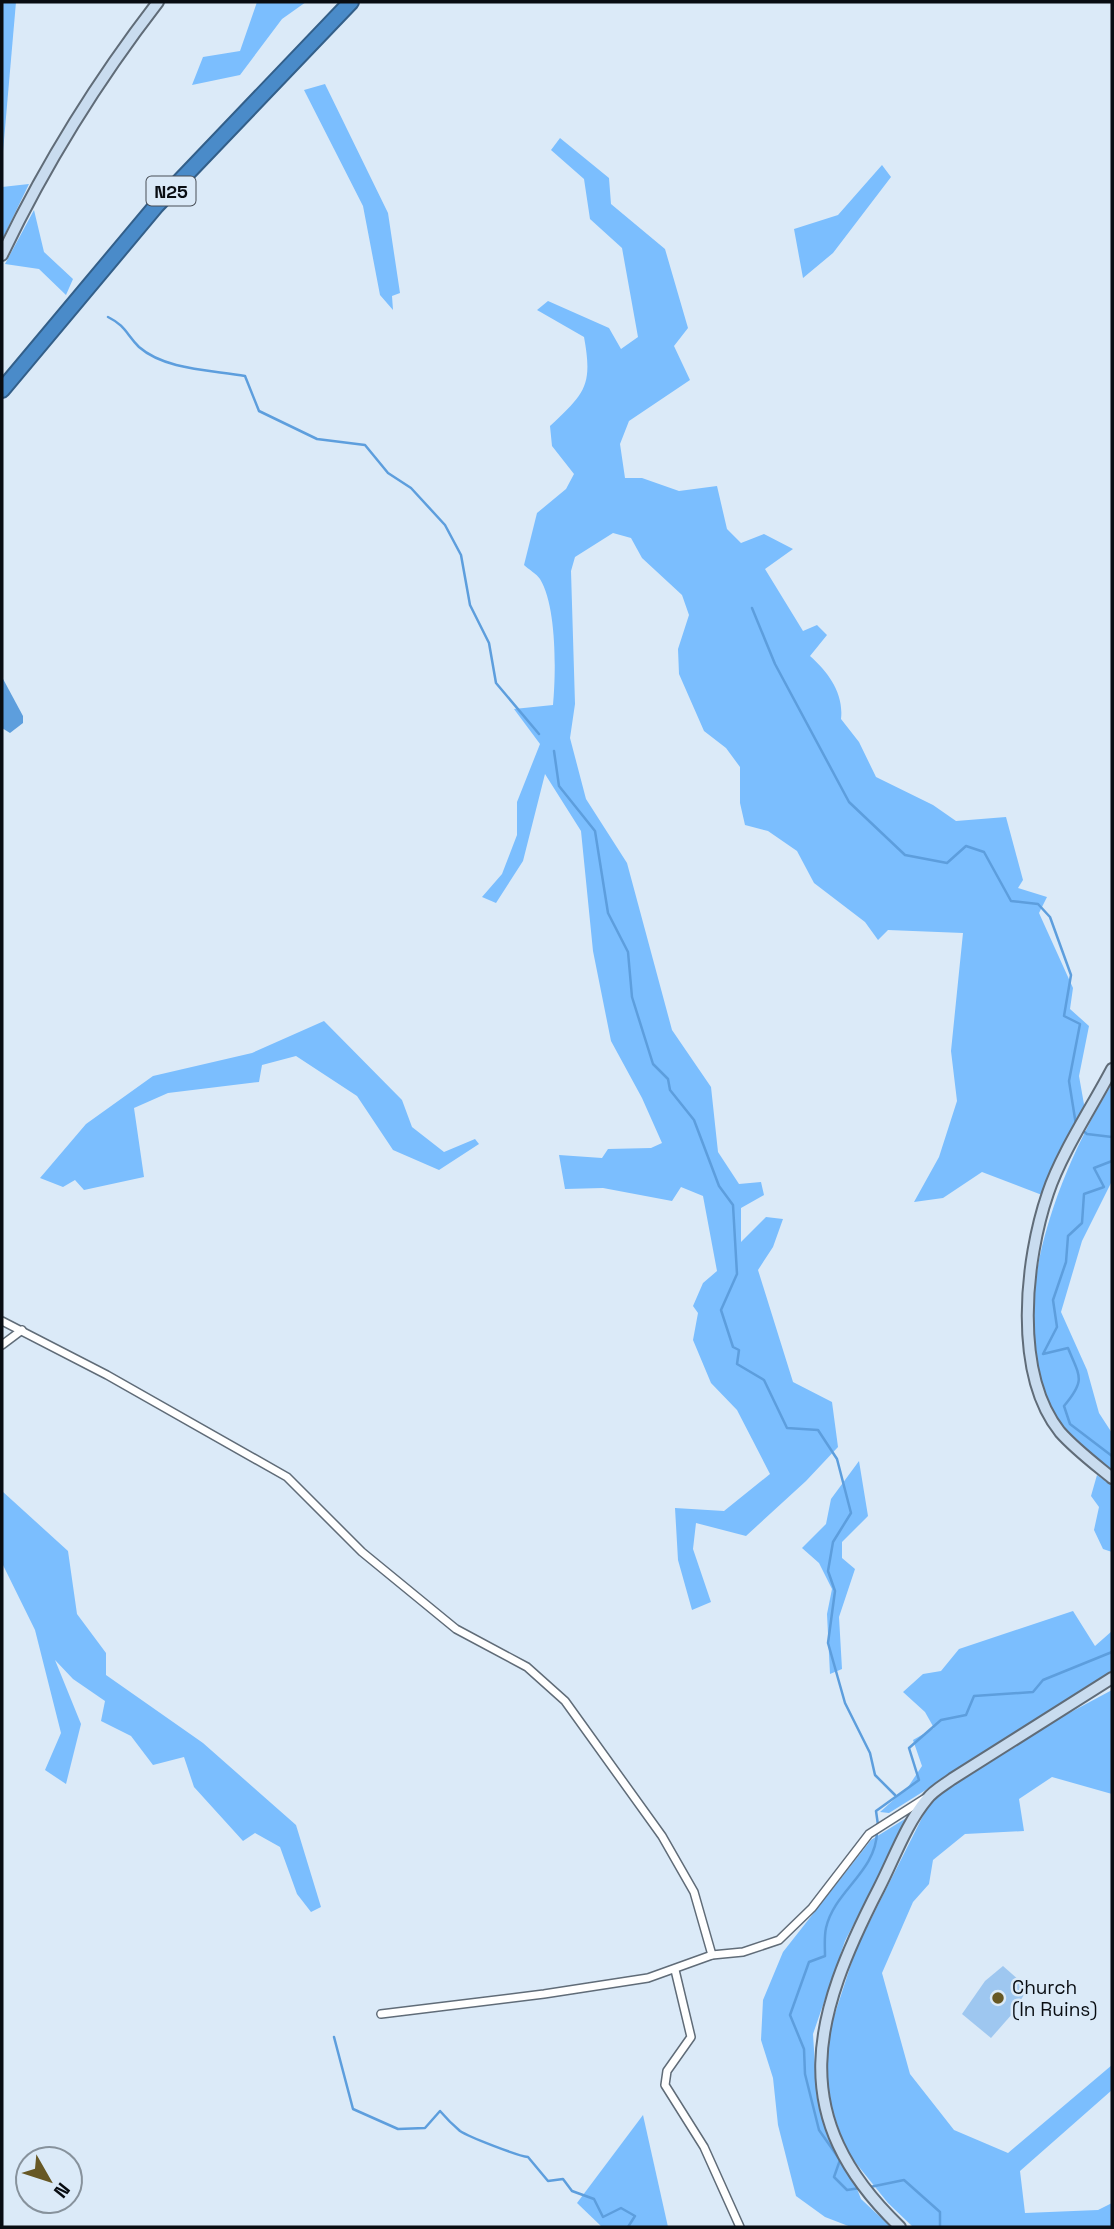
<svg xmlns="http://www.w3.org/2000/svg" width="1114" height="2229" font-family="'Space Grotesk',sans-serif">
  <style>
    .green { fill: #9ec7f0 }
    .forest { fill: #7bbefe }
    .water { fill: #5d9edd }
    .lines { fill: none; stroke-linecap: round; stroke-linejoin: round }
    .stream { stroke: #5d9edd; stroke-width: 2.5 }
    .street-casing { stroke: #606c78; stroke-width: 10 }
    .secondary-casing { stroke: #606c78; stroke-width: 14 }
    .highway-casing { stroke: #335f89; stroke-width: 18 }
    .street { stroke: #fff; stroke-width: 7 }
    .secondary { stroke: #c9dcef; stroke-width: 10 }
    .highway { stroke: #4a8bc9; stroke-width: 14 }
    .poi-dot { fill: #675825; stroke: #dbeaf8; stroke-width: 2.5 }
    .labels { text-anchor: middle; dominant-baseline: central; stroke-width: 5; stroke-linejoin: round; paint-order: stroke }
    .shield { fill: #dbeaf8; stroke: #484f57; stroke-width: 2 }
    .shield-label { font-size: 18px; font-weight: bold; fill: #090d12 }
    .poi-label { font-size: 19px; fill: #090d12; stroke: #dbeaf8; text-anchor: start }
  </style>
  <rect width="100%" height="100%" fill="#dbeaf8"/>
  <!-- green -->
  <polygon class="green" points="1003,1966 1028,1988 1013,2013 991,2038 962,2014 985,1981"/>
  <!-- forest -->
  <g class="forest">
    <polygon points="2,2 16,2 2,163"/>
    <polygon points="257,2 306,2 282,19 240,75 192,85 203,57 240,51"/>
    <polygon points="325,84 388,213 400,293 392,296 393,310 380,295 363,206 304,90"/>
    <path d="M560,138L609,178L611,204L665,249L688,328L674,346L690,380L629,421L620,444L625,478H642L679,491L717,486L727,529L741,543L764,534L793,549L765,569L803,631L817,625L827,635L810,656C828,672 844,693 841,719L859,742L876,777L933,805L956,821L1006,817L1023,880L1018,888L1047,897L1039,913L1073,988L1070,1009L1089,1026L1079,1076L1085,1110L1042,1195L982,1172L943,1198L914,1202L939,1157L957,1101L951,1051L963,933L888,930L878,940L865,922L814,883L797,851L768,831L745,825L740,803V767L726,748L704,731L679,674L678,649L689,615L682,595L642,558L631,538L613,533L575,557L571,571L575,704L570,738L586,799L627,863L672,1030L711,1087L718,1152L739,1184L761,1182L764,1195L741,1208V1242L766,1217L783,1219L773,1247L758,1270L793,1382L832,1402L838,1447L806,1481L746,1536L696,1523L693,1549L711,1602L692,1610L678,1560L675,1508L724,1511L770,1474L737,1410L711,1383L693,1340L698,1313L693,1306L703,1283L717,1271L703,1196L681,1187L672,1201L603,1188L565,1189L559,1155L602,1158L608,1149L651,1148L662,1143L642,1098L611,1041L593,951L581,831L545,774L523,861L496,903L482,897L502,874L517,835V802L540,744L514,709L553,705C556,673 557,607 540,579C537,574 528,569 524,565L537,513L566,489L574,474L552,446L550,426C585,393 593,386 584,337L537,310L548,301L609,328L621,349L638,337L622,248L590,219L584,179L551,150Z"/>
    <polygon points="882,165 891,177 833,253 803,278 794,229 838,215"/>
    <polygon points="29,184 2,240 2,187"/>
    <polygon points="34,210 44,252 73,279 66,295 39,269 5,264"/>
    <polygon points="324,1021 402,1100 412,1127 444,1152 475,1139 479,1144 439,1170 393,1150 357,1096 296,1056 262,1065 259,1082 168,1093 134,1108 144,1177 84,1190 75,1180 63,1187 40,1178 86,1124 153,1076 252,1053"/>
    <path d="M1112,1084V1181L1082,1241L1061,1312L1087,1370L1099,1413L1112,1433V1471C1095,1457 1074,1443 1061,1424C995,1328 1057,1172 1112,1084Z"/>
    <polygon points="859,1461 868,1516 842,1542 842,1558 855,1569 839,1617 842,1669 830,1674 827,1614 832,1589 819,1563 802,1548 826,1524 831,1499"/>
    <polygon points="1097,1475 1112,1486 1112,1552 1103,1549 1094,1530 1099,1507 1091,1496"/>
    <polygon points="2,1491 68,1551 77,1614 106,1653 106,1675 203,1743 296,1825 321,1907 311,1912 297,1894 280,1847 255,1833 243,1841 194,1787 184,1757 153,1765 131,1736 101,1721 105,1701 73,1679 55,1660 81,1724 66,1784 45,1770 61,1733 35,1630 2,1563"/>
    <polygon points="1073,1611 1095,1646 1112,1631 1112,1670 1108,1676 889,1813 880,1812 908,1787 922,1766 913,1740 934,1728 925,1712 903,1692 923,1674 941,1671 959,1649"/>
    <polygon points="1112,1690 1112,1794 1052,1777 1019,1799 1024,1831 965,1834 933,1860 929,1884 913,1902 882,1973 910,2074 954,2130 1008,2153 1112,2065 1112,2090 1020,2171 1025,2213 1098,2210 1112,2203 1112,2227 913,2227 888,2203 847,2152 827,2096 828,2035 856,1949 931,1800 1058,1719"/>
    <polygon points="908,1817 845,1941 813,2034 817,2098 830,2138 843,2153 861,2199 891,2227 851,2227 825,2217 796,2196 778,2125 773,2078 761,2040 763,2000 783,1952 871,1840"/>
    <polygon points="643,2115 668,2227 602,2227 577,2203"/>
  </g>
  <!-- water -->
  <polygon class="water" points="2,677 23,716 23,723 10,733 2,728"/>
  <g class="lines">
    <!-- stream -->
    <g class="stream">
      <path d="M108,317C126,326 126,334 139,347C165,370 212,370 245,376L259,411L317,439L365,445L388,473L411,488L445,525L461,555L470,605L489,643L496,683L539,734"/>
      <polyline points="752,608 775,664 849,802 905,855 947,863 966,846 984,852 1011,901 1038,904 1050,917 1071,975 1064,1016 1080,1024 1069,1081 1076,1125"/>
      <polyline points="554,751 559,786 595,831 608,913 628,952 632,997 653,1064 668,1079 670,1090 694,1120 719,1186 733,1205 737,1274 721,1310 733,1347 739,1350 737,1364 764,1380 787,1428 818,1430 837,1459 851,1513 833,1542 828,1571 835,1591 828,1643 845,1703 870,1753 875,1775 895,1795"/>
      <polyline points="1081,1129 1087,1134 1112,1137"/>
      <path d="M1112,1161L1094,1168L1104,1187L1084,1194L1082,1223L1068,1236L1066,1262L1053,1300L1057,1327L1043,1354L1068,1348C1080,1377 1086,1380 1064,1406L1070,1424L1112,1456"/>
      <polyline points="878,1825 876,1811 919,1780 909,1748 941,1720 966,1715 974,1696 1033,1692 1043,1680 1112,1652"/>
      <path d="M334,2037L353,2109L398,2129L425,2128L440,2111C446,2118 453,2125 460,2131C469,2137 518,2156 528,2157L548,2181L563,2179L572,2191L594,2199L603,2217L621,2208L635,2216L628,2227"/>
      <polyline points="870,2187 904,2180 940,2212 940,2227"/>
      <path d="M860,2188L847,2190L834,2177L840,2160L819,2130L805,2074L804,2049L790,2015L809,1962L825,1956C825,1947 824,1937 826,1928C834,1891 876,1872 877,1832"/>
    </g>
    <!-- street casing -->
    <g class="street-casing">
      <g id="street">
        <polyline points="2,1321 107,1375 287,1477 362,1552 456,1629 527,1667 565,1701 662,1836 694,1892 712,1955"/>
        <polyline points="2,1345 22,1330"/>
        <polyline points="675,1970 691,2037 667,2071 665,2085 704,2147 740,2227"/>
        <polyline points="381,2014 544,1994 648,1978 712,1955 743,1952 779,1940 812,1908 869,1834 924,1799"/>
      </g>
    </g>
    <!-- secondary casing -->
    <g class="secondary-casing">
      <g id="secondary">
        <path d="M2,255C45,165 97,81 158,2"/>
        <path d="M1112,1069C1092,1107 1061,1154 1048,1193C1025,1260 1013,1373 1060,1432C1075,1449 1095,1464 1112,1478"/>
        <path d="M900,2227C784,2116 813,2016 879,1888C894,1859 906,1824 927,1799C933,1791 944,1785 952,1779L1112,1678"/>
      </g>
    </g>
    <!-- highway casing -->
    <g class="highway-casing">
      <polyline id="highway" points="2,390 156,206 351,2"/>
    </g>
    <!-- street -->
    <use href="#street" class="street"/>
    <!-- secondary -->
    <use href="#secondary" class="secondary"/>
    <!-- highway -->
    <use href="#highway" class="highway"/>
  </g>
  <!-- markers -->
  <circle class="poi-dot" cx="998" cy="1998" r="7"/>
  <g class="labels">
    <!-- shield labels -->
    <rect class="shield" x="146.5" y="176.5" width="49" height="29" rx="5"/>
    <g class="shield-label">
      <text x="171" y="191">N25</text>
    </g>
    <!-- poi labels -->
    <g class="poi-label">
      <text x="1012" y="1987">Church<tspan x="1012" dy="22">(In Ruins)</tspan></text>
    </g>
  </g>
  <!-- border -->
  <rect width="1114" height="2229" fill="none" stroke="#090d12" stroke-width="7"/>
  <!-- north arrow -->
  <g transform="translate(49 2180) rotate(129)"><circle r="33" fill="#dbeaf8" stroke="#87929c" stroke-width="2"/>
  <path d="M0-5L12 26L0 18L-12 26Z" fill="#675825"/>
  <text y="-10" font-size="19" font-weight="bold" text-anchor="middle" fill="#090d12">N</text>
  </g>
</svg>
